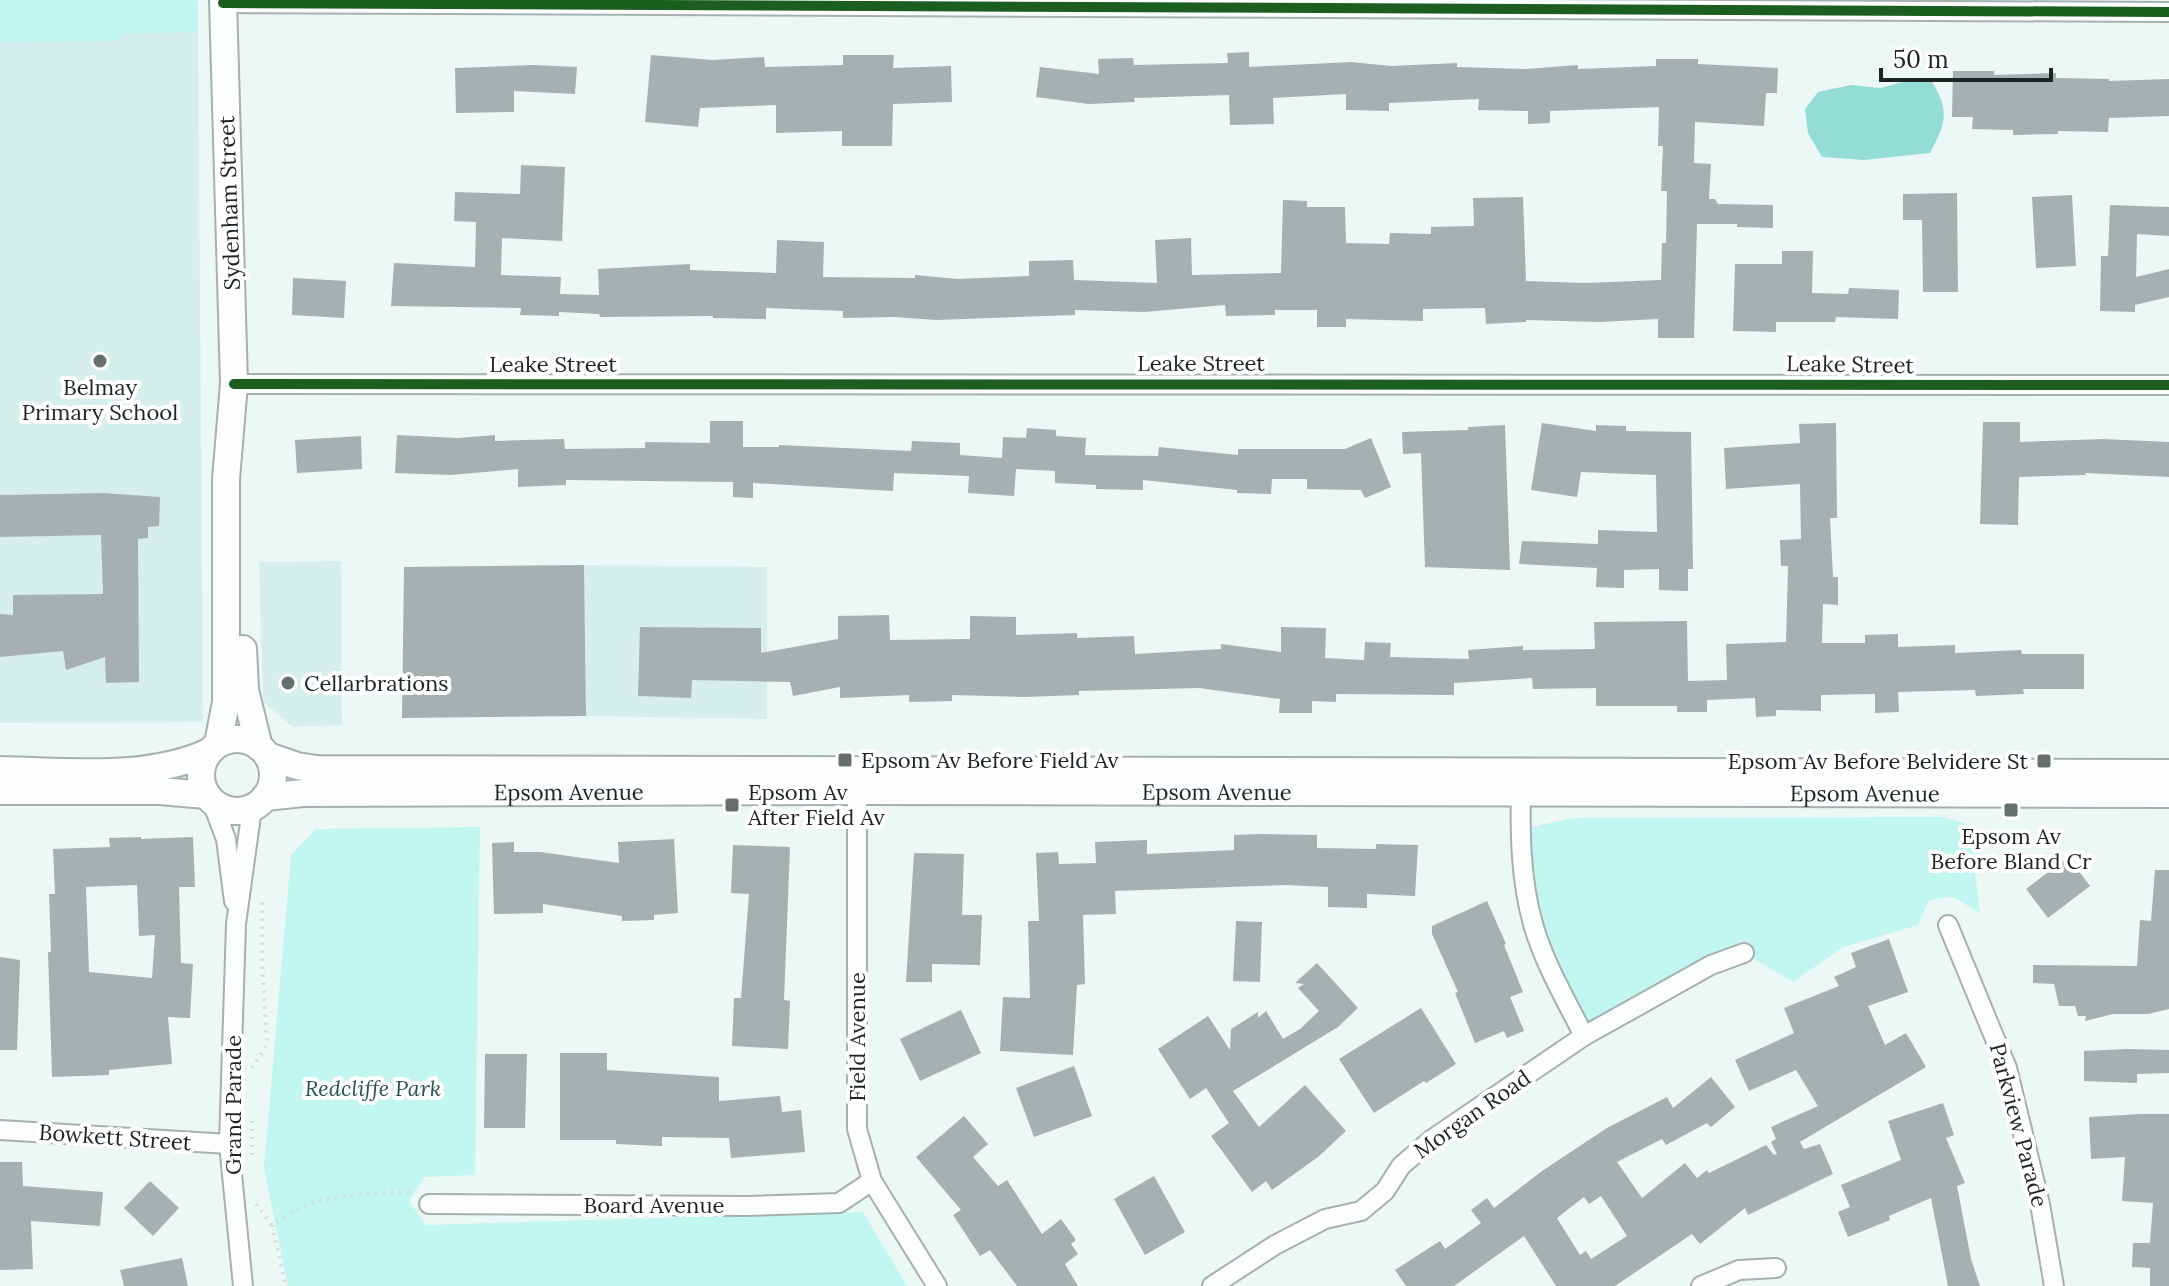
<svg xmlns="http://www.w3.org/2000/svg" width="2169" height="1286" font-family="Lora,serif">
  <style>
    .built { fill: #d7efec }
    .green { fill: #c2f6f0 }
    .water { fill: #94dcd6 }
    .building { fill: #a7b0b0; fill-rule: evenodd }
    .lines { fill: none; stroke-linecap: round; stroke-linejoin: round }
    .street-casing { stroke: #a6b0af; stroke-width: 22 }
    .secondary-casing { stroke: #a6b0af; stroke-width: 30 }
    .path { stroke: #d7dbda; stroke-width: 4; stroke-dasharray: 2 6; stroke-linecap: butt }
    .street { stroke: #fcfefe; stroke-width: 18 }
    .secondary { stroke: #fcfefe; stroke-width: 26 }
    .cycleway-casing { stroke: #fff; stroke-width: 15 }
    .cycleway { stroke: #1b5e20; stroke-width: 10 }
    .poi-dot { fill: #656f6e; stroke: #fff; stroke-width: 3 }
    .labels { text-anchor: middle; dominant-baseline: central; stroke-width: 8; stroke-linejoin: round; paint-order: stroke }
    .street-label { font-size: 22px; fill: #1d2524; stroke: #fff }
    .poi-label { font-size: 22px; fill: #1d2524; stroke: #fff; text-anchor: start }
    .park-label { font-size: 22px; font-style: italic; fill: #285450; stroke: #fff }
  </style>
  <rect width="100%" height="100%" fill="#ebf8f6"/>
  <!-- built -->
  <g class="built">
    <polygon points="0,0 198,0 203,722 0,723"/>
    <polygon points="341,561 342,725 293,727 263,702 259,562"/>
    <polygon points="584,565 767,567 767,719 586,716"/>
  </g>
  <!-- green -->
  <g class="green">
    <polygon points="0,0 197,0 197,32 121,34 120,41 0,43"/>
    <polygon points="1945,817 1975,827 1989,835 1975,872 1980,913 1951,896 1929,900 1918,925 1843,947 1793,982 1744,953 1584,1036 1548,966 1522,829 1574,818"/>
    <polygon points="480,827 475,1175 424,1177 409,1201 426,1225 863,1212 907,1286 288,1286 264,1168 291,855 316,829"/>
  </g>
  <!-- water -->
  <path class="water" d="M1907,81L1932,82C1950,111 1946,123 1930,153L1864,160L1822,157L1808,133L1805,109L1818,92L1851,85L1880,88Z"/>
  <!-- building -->
  <g class="building">
    <polygon points="1249,52 1249,67 1351,62 1391,66 1457,63 1457,67 1526,69 1578,65 1578,69 1656,66 1656,59 1698,59 1698,64 1778,68 1777,93 1766,93 1764,126 1695,122 1694,163 1711,164 1709,199 1715,199 1718,204 1773,205 1773,228 1737,227 1737,224 1697,224 1694,338 1658,338 1658,319 1600,322 1526,320 1526,322 1486,324 1485,308 1423,309 1423,321 1346,319 1346,327 1317,327 1317,310 1275,310 1275,315 1226,316 1225,305 1144,312 1075,310 1075,315 936,320 894,317 843,318 843,311 766,308 766,319 713,318 713,316 600,317 599,314 559,312 559,316 520,315 521,308 391,306 394,263 475,267 476,222 454,221 455,192 520,194 521,165 565,167 562,241 502,238 501,275 561,277 560,294 599,295 598,269 690,264 690,270 776,273 777,240 824,242 823,277 915,278 915,275 958,279 1029,276 1029,261 1073,260 1074,280 1157,283 1155,240 1191,238 1192,275 1281,273 1283,200 1307,201 1307,207 1345,207 1346,243 1389,244 1390,233 1431,234 1431,227 1474,226 1473,198 1523,197 1526,281 1585,283 1661,280 1662,243 1666,243 1667,191 1661,191 1663,146 1658,146 1659,107 1550,111 1550,123 1528,124 1528,111 1478,110 1479,99 1389,103 1389,111 1346,110 1346,94 1273,98 1274,124 1230,125 1229,95 1134,98 1135,102 1089,104 1036,97 1040,67 1099,74 1098,59 1133,58 1134,65 1228,63 1227,53"/>
    <polygon points="651,55 712,60 764,57 765,67 843,65 843,55 894,55 893,68 951,66 952,102 893,104 892,146 842,146 842,131 776,133 776,105 700,108 698,127 645,122"/>
    <polygon points="533,65 577,67 575,94 514,91 514,112 456,113 455,68"/>
    <polygon points="1953,71 1994,71 1994,75 2056,73 2056,78 2109,79 2109,81 2169,79 2169,116 2109,118 2108,132 2058,131 2058,134 2013,135 2013,130 1972,129 1973,117 1952,117"/>
    <polygon points="1957,193 1958,292 1923,292 1922,220 1903,220 1903,194"/>
    <polygon points="2072,195 2076,266 2036,268 2032,197"/>
    <polygon points="2110,205 2169,207 2169,236 2137,234 2136,277 2169,269 2169,297 2135,305 2135,312 2100,311 2101,256 2108,256"/>
    <polygon points="1782,251 1813,251 1812,293 1848,294 1849,288 1899,290 1898,319 1836,317 1835,322 1776,322 1776,332 1733,331 1735,264 1782,264"/>
    <polygon points="293,278 346,281 344,318 292,315"/>
    <polygon points="710,421 743,421 743,447 779,447 779,445 911,451 912,441 960,443 960,455 1002,458 1003,437 1026,438 1027,428 1056,430 1056,436 1086,438 1085,455 1158,456 1159,447 1238,455 1238,449 1345,449 1371,438 1391,487 1365,498 1361,490 1307,489 1307,479 1272,479 1271,494 1237,493 1237,490 1143,480 1143,490 1096,489 1096,485 1055,483 1055,471 1016,469 1014,496 968,493 969,476 894,473 893,491 753,483 753,498 733,497 733,482 566,480 566,485 518,487 518,469 451,475 395,473 397,435 458,438 495,435 495,441 564,439 565,449 645,448 645,442 710,443"/>
    <polygon points="1983,422 2020,422 2020,442 2103,439 2169,442 2169,477 2085,473 2086,475 2019,477 2018,525 1980,524"/>
    <polygon points="1542,423 1596,431 1596,425 1626,426 1626,431 1691,432 1693,569 1688,569 1688,591 1659,590 1659,569 1624,570 1624,588 1596,587 1597,568 1519,564 1522,541 1598,544 1598,530 1657,532 1656,475 1581,472 1577,497 1531,490"/>
    <polygon points="1836,423 1837,518 1830,518 1833,577 1838,577 1838,605 1823,604 1822,643 1865,643 1865,635 1898,634 1898,647 1955,645 1955,653 2021,650 2022,654 2084,654 2084,689 2023,689 2024,694 1976,696 1975,690 1898,692 1899,712 1875,713 1875,694 1821,695 1821,711 1776,710 1776,716 1756,717 1755,698 1707,700 1707,712 1677,712 1677,706 1596,706 1596,688 1533,689 1532,678 1454,683 1454,695 1336,694 1336,702 1312,701 1312,713 1279,713 1280,699 1199,688 1079,691 1079,695 1025,697 952,695 952,701 909,702 909,695 840,698 840,687 793,696 790,682 692,680 691,698 638,696 640,627 761,628 761,653 838,639 838,616 889,615 890,640 970,639 970,616 1016,617 1016,635 1077,633 1077,638 1134,636 1135,654 1221,649 1221,644 1281,652 1281,627 1326,628 1325,658 1364,660 1365,642 1391,643 1390,657 1469,659 1468,650 1523,646 1523,650 1595,649 1594,622 1687,621 1688,681 1727,680 1726,644 1786,642 1788,566 1781,566 1780,540 1801,539 1800,484 1726,489 1724,448 1800,443 1799,424"/>
    <polygon points="1505,425 1510,570 1425,567 1421,453 1403,454 1402,432 1468,430 1468,427"/>
    <polygon points="361,436 362,469 297,473 295,440"/>
    <polygon points="103,493 160,497 159,526 148,527 148,538 138,539 139,682 106,683 105,657 66,670 63,651 0,657 0,614 13,615 13,595 103,594 101,535 0,537 0,495"/>
    <polygon points="584,565 586,716 402,718 404,567"/>
    <polygon points="1262,834 1317,835 1317,848 1376,849 1376,844 1418,845 1415,896 1367,894 1367,908 1328,907 1328,887 1287,885 1115,891 1116,914 1083,915 1085,984 1077,985 1073,1055 1000,1051 1003,997 1030,998 1028,921 1039,921 1036,853 1058,852 1059,864 1096,863 1095,842 1147,840 1147,854 1234,850 1234,835"/>
    <path d="M141,837V839L193,837L195,887H179L181,963L193,964L190,1018L168,1017L172,1064L109,1070V1075L52,1077L48,952H51L49,894H55L53,849L110,847L109,838ZM137,885L139,936L155,935L152,978L89,972L86,887Z"/>
    <polygon points="674,839 678,913 654,915 654,920 622,921 622,916 543,904 543,913 494,914 492,843 514,842 514,852 540,852 619,863 618,842"/>
    <polygon points="733,845 790,847 784,1000 790,1001 788,1049 732,1046 734,998 741,998 749,894 731,893"/>
    <polygon points="914,853 964,854 962,915 982,915 980,965 932,964 932,982 906,982"/>
    <polygon points="2068,857 2090,886 2048,918 2026,889"/>
    <polygon points="2155,870 2169,870 2169,1009 2148,1014 2113,1014 2085,1021 2086,1016 2078,1016 2075,1006 2059,1006 2054,984 2033,983 2033,965 2137,966 2140,920 2151,921"/>
    <polygon points="1487,901 1506,944 1504,945 1523,992 1510,997 1524,1031 1507,1038 1504,1031 1475,1043 1455,993 1458,992 1432,934 1432,926"/>
    <polygon points="1236,921 1262,922 1260,982 1233,981"/>
    <path d="M1889,939L1908,992L1868,1006L1885,1045L1906,1033L1926,1067L1800,1142L1804,1149L1820,1144L1833,1174L1748,1215L1745,1208L1700,1244L1692,1234L1615,1286H1556L1524,1236L1454,1286H1406L1395,1270L1440,1241L1445,1249L1481,1223L1471,1210L1487,1198L1494,1208L1542,1171L1607,1128L1667,1097L1673,1108L1711,1077L1735,1107L1711,1127L1707,1123L1666,1145L1662,1139L1617,1162L1642,1198L1685,1163L1697,1178L1707,1170L1709,1173L1766,1145L1774,1155L1777,1154L1771,1142L1776,1139L1771,1127L1818,1106L1796,1070L1749,1091L1735,1060L1794,1033L1784,1008L1839,986L1834,977L1856,967L1851,953ZM1601,1196L1627,1236L1591,1259L1586,1251L1580,1255L1557,1218L1584,1197L1589,1204Z"/>
    <polygon points="0,957 20,960 17,1050 0,1050"/>
    <polygon points="1317,963 1358,1008 1338,1027 1233,1091 1259,1127 1305,1085 1346,1131 1318,1157 1272,1190 1266,1181 1252,1192 1211,1136 1229,1123 1206,1088 1190,1099 1158,1049 1208,1016 1230,1050 1231,1029 1258,1012 1258,1018 1266,1011 1283,1039 1300,1029 1319,1011 1298,988 1304,984 1295,983"/>
    <polygon points="1421,1008 1456,1064 1426,1083 1424,1081 1374,1113 1339,1059"/>
    <polygon points="961,1010 981,1053 920,1081 900,1039"/>
    <polygon points="2127,1049 2169,1050 2169,1073 2137,1074 2137,1083 2084,1081 2084,1051"/>
    <polygon points="560,1053 607,1053 607,1070 719,1077 719,1101 780,1096 782,1112 801,1110 805,1152 731,1158 729,1138 662,1137 662,1146 616,1144 616,1140 560,1140"/>
    <polygon points="485,1054 527,1054 525,1128 484,1128"/>
    <polygon points="1074,1066 1092,1116 1034,1137 1016,1088"/>
    <polygon points="1943,1103 1954,1135 1946,1138 1965,1183 1957,1186 1971,1259 1980,1286 1948,1286 1931,1198 1889,1216 1890,1220 1848,1237 1838,1212 1850,1207 1841,1185 1901,1160 1888,1121"/>
    <polygon points="2141,1114 2169,1114 2169,1286 2150,1286 2150,1268 2132,1267 2133,1243 2150,1243 2153,1203 2122,1201 2125,1157 2091,1159 2089,1117"/>
    <polygon points="964,1116 988,1144 973,1157 998,1186 1007,1180 1042,1234 1061,1219 1076,1240 1071,1244 1078,1254 1065,1264 1078,1286 1017,1286 990,1250 980,1256 953,1215 961,1210 916,1157"/>
    <polygon points="0,1162 22,1162 23,1186 103,1192 100,1226 31,1221 33,1269 0,1270"/>
    <polygon points="1154,1176 1185,1232 1145,1255 1114,1199"/>
    <polygon points="150,1181 179,1208 153,1236 124,1208"/>
    <polygon points="182,1258 188,1286 124,1286 120,1270"/>
  </g>
  <g class="lines">
    <!-- street casing -->
    <g class="street-casing">
      <g id="street">
        <polyline points="223,3 2169,12"/>
        <polyline points="234,384 2169,385"/>
        <polyline points="857,779 857,1129 872,1181 937,1286"/>
        <path d="M1521,783C1520,830 1520,878 1533,924C1544,963 1566,1000 1584,1036"/>
        <polyline points="212,802 226,839 234,901"/>
        <polyline points="1948,925 2007,1068 2040,1204 2054,1286"/>
        <polyline points="0,1130 229,1144"/>
        <polyline points="429,1204 747,1206 839,1203 872,1181"/>
        <polyline points="243,1286 229,1144 236,924 252,808"/>
        <polyline points="1212,1286 1275,1245 1325,1219 1361,1211 1385,1191 1401,1166 1431,1140 1584,1036 1711,965 1744,953"/>
        <polyline points="1701,1286 1739,1270 1776,1268"/>
      </g>
    </g>
    <!-- secondary casing -->
    <g class="secondary-casing">
      <g id="secondary">
        <polyline points="243,649 245,690 259,747"/>
        <circle cx="237" cy="775" r="36"/>
        <polyline points="218,744 226,702 226,479 234,384 223,0"/>
        <polyline points="268,756 297,766 317,769 2169,773"/>
        <path d="M0,770C68,771 145,781 209,752"/>
        <polyline points="0,791 160,791 206,795"/>
        <path id="s1" d="M265,797L303,793L857,791L2169,794"/>
      </g>
    </g>
    <!-- path -->
    <g class="path">
      <polyline points="252,1068 267,1045 262,962 262,898"/>
      <polyline points="252,1121 252,1156"/>
      <path d="M256,1204L272,1225C283,1219 294,1210 305,1205C331,1196 387,1190 414,1193"/>
      <polyline points="272,1225 286,1286"/>
    </g>
    <!-- street -->
    <use href="#street" class="street"/>
    <!-- secondary -->
    <use href="#secondary" class="secondary"/>
    <!-- cycleway casing -->
    <g class="cycleway-casing">
      <g id="cycleway">
        <polyline points="223,3 2169,12"/>
        <polyline points="234,384 2169,385"/>
      </g>
    </g>
    <!-- cycleway -->
    <use href="#cycleway" class="cycleway"/>
  </g>
  <!-- markers -->
  <g class="poi-dot">
    <circle cx="100" cy="361" r="8"/>
    <circle cx="288" cy="683" r="8"/>
    <rect x="837" y="752" width="16" height="16" rx="4"/>
    <rect x="2036" y="753" width="16" height="16" rx="4"/>
    <rect x="724" y="797" width="16" height="16" rx="4"/>
    <rect x="2003" y="802" width="16" height="16" rx="4"/>
  </g>
  <g class="labels">
    <!-- street labels -->
    <g class="street-label">
      <text transform="translate(229 203) rotate(-92)">Sydenham Street</text>
      <text x="1201" y="363">Leake Street</text>
      <text x="553" y="364">Leake Street</text>
      <text transform="translate(1850 364) rotate(1)">Leake Street</text>
      <text stroke="none"><textPath href="#s1" startOffset="952">Epsom Avenue</textPath></text>
      <text stroke="none"><textPath href="#s1" startOffset="304">Epsom Avenue</textPath></text>
      <text stroke="none"><textPath href="#s1" startOffset="1600">Epsom Avenue</textPath></text>
      <text transform="translate(857 1037) rotate(-90)">Field Avenue</text>
      <text transform="translate(233 1105) rotate(-90)">Grand Parade</text>
      <text transform="translate(1472 1114) rotate(-35)">Morgan Road</text>
      <text transform="translate(2019 1125) rotate(75)">Parkview Parade</text>
      <text transform="translate(115 1137) rotate(4)">Bowkett Street</text>
      <text x="654" y="1205">Board Avenue</text>
    </g>
    <!-- poi labels -->
    <g class="poi-label">
      <text x="100" y="387" text-anchor="middle">Belmay<tspan x="100" dy="25">Primary School</tspan></text>
      <text x="304" y="683">Cellarbrations</text>
      <text x="861" y="760">Epsom Av Before Field Av</text>
      <text x="2028" y="761" text-anchor="end">Epsom Av Before Belvidere St</text>
      <text x="748" y="792">Epsom Av<tspan x="748" dy="25">After Field Av</tspan></text>
      <text x="2011" y="836" text-anchor="middle">Epsom Av<tspan x="2011" dy="25">Before Bland Cr</tspan></text>
    </g>
    <!-- park labels -->
    <g class="park-label">
      <text x="373" y="1088">Redcliffe Park</text>
    </g>
  </g>
  <!-- scale -->
  <path d="M1881 68v12h170v-12" fill="none" stroke="#1d2524" stroke-width="4"/>
  <text x="1893" y="68" font-size="24" fill="#1d2524" stroke="#ffffff" stroke-width="6" paint-order="stroke">50 m</text>
</svg>
